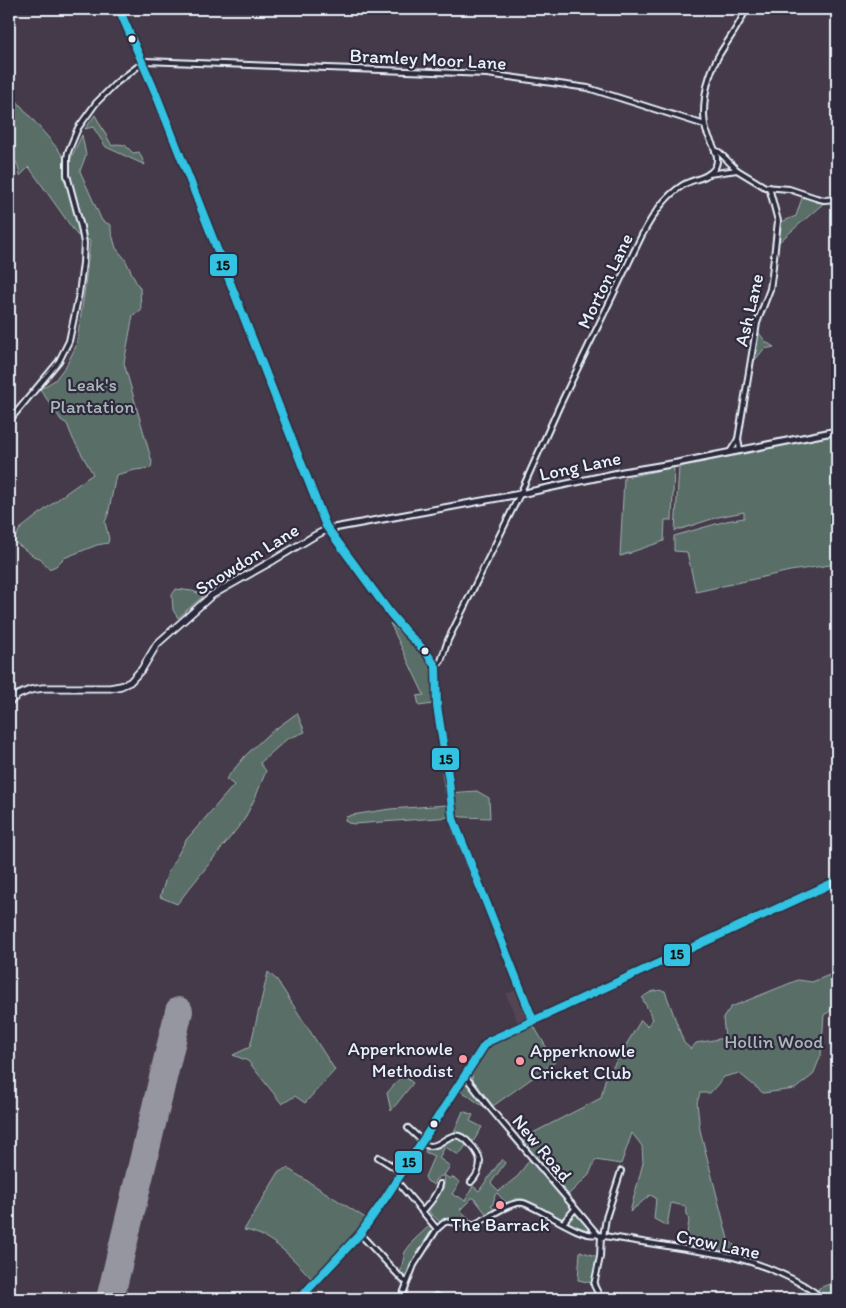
<svg xmlns="http://www.w3.org/2000/svg" width="846" height="1308" font-family="Itim,sans-serif">
  <style>
    .built { fill: #544552 }
    .green { fill: #5a6e68; stroke: #a1b0b0 }
    .lines { fill: none; stroke-linecap: round; stroke-linejoin: round }
    .stream { stroke: #8b9daa; stroke-width: 1 }
    .runway { stroke: #9696a0; stroke-width: 28 }
    .minor-casing { stroke: #e8f1f8; stroke-width: 8 }
    .tertiary-casing { stroke: #e8f1f8; stroke-width: 9 }
    .secondary-casing { stroke: #e8f1f8; stroke-width: 9 }
    .minor { stroke: #2f2a3d; stroke-width: 4 }
    .tertiary { stroke: #2f2a3d; stroke-width: 5 }
    .secondary { stroke: #2f2a3d; stroke-width: 5.5 }
    .bus-1-casing { stroke: #2f2a3d; stroke-width: 11 }
    .bus-1 { stroke: #33c2e2; stroke-width: 8 }
    .bus-dot { fill: #e8f1f8; stroke: #2f2a3d; stroke-width: 2 }
    .poi-dot { fill: #ff9aa2; stroke: #2f2a3d; stroke-width: 2 }
    .labels { text-anchor: middle; dominant-baseline: central; stroke-width: 4.5; stroke-linejoin: round; paint-order: stroke }
    .street-label { font-size: 19px; fill: #e8f1f8; stroke: #2f2a3d }
    .park-label { font-size: 19px; fill: #a8b6b7; stroke: #2f2a3d }
    .poi-label { font-size: 19px; fill: #e8f1f8; stroke: #2f2a3d; text-anchor: end }
    .line-badge { stroke: #2f2a3d; stroke-width: 2 }
    .pale-badge-label { font-size: 14px; text-anchor: middle; font-weight: bold; fill: #111 }
  </style>
  <rect width="100%" height="100%" fill="#453a49"/>
  <filter id="ink" filterUnits="userSpaceOnUse"><feTurbulence type="fractalNoise" baseFrequency=".02" numOctaves="2"/><feDisplacementMap in="SourceGraphic" scale="10" xChannelSelector="R" yChannelSelector="G"/><feConvolveMatrix kernelMatrix="1 2 1 2 8 2 1 2 1" color-interpolation-filters="sRGB"/></filter>
  <g filter="url(#ink)">
    <!-- built -->
    <polygon class="built" points="518,989 529,1018 518,1023 506,994"/>
    <!-- green -->
    <g class="green">
      <path d="M9,98L16,100L58,149L68,164L82,135L86,155L80,171L102,221L111,225V231L116,248L125,259L136,282L140,288L141,311L133,315L124,363L152,462L151,468L135,470L116,475L108,515L105,522L109,539L108,543L97,545L64,558L56,566L49,569C42,564 44,557 35,557L13,541L9,544V541H13L20,529L66,493L93,474L73,439L67,424L61,420L40,389L55,380L67,364L76,346L84,295L90,241L77,235L29,167L20,176L18,166L10,151L9,150Z"/>
      <polygon points="95,115 112,146 117,144 125,145 133,153 139,152 145,165 106,147 93,127 85,129"/>
      <polygon points="803,195 818,201 825,202 779,242 779,223 796,216"/>
      <polygon points="759,333 766,342 774,347 764,349 755,360"/>
      <polygon points="837,435 837,564 790,571 696,592 687,552 674,551 674,536 726,521 744,518 744,512 718,517 675,531 679,467"/>
      <polygon points="674,467 672,520 665,520 664,541 620,556 624,478"/>
      <polygon points="176,589 192,591 204,595 178,618 173,610 172,595"/>
      <polygon points="390,623 425,658 431,669 433,704 419,706 417,696 424,695"/>
      <polygon points="297,713 305,732 287,739 260,763 266,771 256,796 244,820 177,904 160,897 168,872 186,840 234,785 226,779 245,756 266,736"/>
      <polygon points="442,772 444,772 448,793 477,791 489,798 490,818 462,817 449,814 451,817 354,824 348,823 345,820 346,817 352,815 390,809 447,805"/>
      <polygon points="268,972 277,980 335,1070 305,1103 295,1096 282,1104 248,1061 233,1055 250,1047"/>
      <path d="M837,972V1007L824,1015L821,1055L813,1075L795,1089L763,1093L739,1073L724,1077L710,1093H700L697,1103L700,1130L728,1239L745,1256L685,1245L689,1221L685,1206L671,1203L667,1226L654,1219L656,1198L650,1195L630,1212L643,1163L642,1146L632,1133L621,1164L595,1160L589,1175L568,1195L521,1139L601,1098L605,1080L641,1020L647,1026L653,1019L642,998C649,992 656,989 665,991L684,1043L691,1049L696,1043L725,1038L723,1018L731,1007L798,980L812,982Z"/>
      <polygon points="532,1023 555,1062 493,1106 473,1080 472,1075 474,1068 490,1044"/>
      <polygon points="403,1075 413,1083 391,1111 387,1093"/>
      <path d="M465,1084H467L487,1107C476,1105 470,1094 459,1091L455,1100H452L462,1085Z"/>
      <polygon points="463,1111 473,1115 470,1121 482,1127 473,1142 464,1134 454,1132"/>
      <path d="M456,1138L462,1139L467,1144L459,1155L445,1147L439,1158L450,1166L444,1175L450,1179L452,1177L460,1182L452,1194L457,1197L458,1196L465,1201L473,1186L479,1191L502,1159L505,1163L491,1183L499,1191L518,1176L530,1159L570,1206L571,1211L561,1219L558,1218L523,1199H514L513,1202L508,1205L497,1193L495,1195L493,1204L491,1206L496,1211L487,1215L474,1198H472L460,1210L473,1222C462,1226 454,1215 440,1222L429,1212V1210C435,1199 447,1190 444,1176H441L435,1180L434,1185L427,1181L425,1177L434,1156L425,1152L426,1150C441,1149 443,1140 456,1138Z"/>
      <path d="M287,1168L367,1219L355,1236L312,1279C294,1260 272,1234 244,1230L279,1172Z"/>
      <polygon points="572,1214 577,1215 591,1230 590,1232 586,1232 568,1222"/>
      <polygon points="429,1226 434,1228 434,1230 408,1277 405,1278 400,1274 405,1252 413,1241"/>
      <polygon points="580,1251 598,1257 592,1283 578,1280"/>
      <polygon points="832,1283 837,1290 837,1299 825,1299 817,1293 819,1288"/>
    </g>
    <g class="lines">
      <!-- stream -->
      <polyline class="stream" points="621,556 631,553"/>
      <!-- runway -->
      <polyline class="runway" points="110,1299 179,1011"/>
      <!-- minor casing -->
      <g class="minor-casing">
        <g id="minor">
          <polyline points="715,151 719,152 737,170 765,187 789,189 816,198 824,200 837,199"/>
          <polyline points="709,174 737,170"/>
          <polyline points="9,421 59,361 69,341 79,294 83,263 84,243 81,227 67,175 67,158 68,152 78,128 96,103 116,83 145,61 487,74 588,88 705,125"/>
          <polyline points="740,450 738,439 757,323 770,289 772,275 778,221 769,187"/>
          <polyline points="730,452 738,439"/>
          <path d="M436,667L441,661L448,640L520,494L559,407L642,235C653,215 664,197 683,185C692,179 707,179 714,169C723,157 710,142 706,130C705,125 704,119 704,114C704,94 709,73 719,55C728,40 740,25 746,9"/>
          <polyline points="533,1020 693,948 837,881"/>
          <path d="M465,1076L489,1107L598,1235L730,1256C759,1263 800,1279 823,1299"/>
          <polyline points="408,1128 422,1141"/>
          <path d="M421,1143C442,1156 449,1120 470,1144C475,1149 479,1154 480,1161C480,1170 477,1176 471,1182"/>
          <polyline points="378,1157 402,1172"/>
          <polyline points="396,1182 400,1185 437,1229"/>
          <path d="M422,1212C429,1204 438,1194 440,1184"/>
          <polyline points="563,1223 575,1209"/>
          <polyline points="360,1234 403,1280 407,1282"/>
          <polyline points="601,1236 600,1257 594,1285 601,1299"/>
          <polyline points="603,1237 606,1218 621,1171"/>
          <path d="M401,1299L414,1265L437,1229L445,1222C454,1220 465,1228 475,1224C487,1219 511,1200 523,1203C539,1207 582,1239 596,1234"/>
          <polyline points="430,1299 436,1296 444,1299"/>
        </g>
      </g>
      <!-- tertiary casing -->
      <g class="tertiary-casing">
        <polyline id="tertiary" points="299,1299 360,1234 386,1197 484,1046 492,1039 533,1020 456,829 453,819 449,781 437,706 436,667 426,652 406,632 390,613 328,529 520,494 623,472 677,463 837,431"/>
      </g>
      <!-- secondary casing -->
      <g class="secondary-casing">
        <polyline id="secondary" points="9,702 18,695 30,690 43,688 110,688 121,686 130,682 142,669 157,644 212,595 274,560 314,536 328,529 324,521 156,94 119,9"/>
      </g>
      <!-- minor -->
      <use href="#minor" class="minor"/>
      <!-- tertiary -->
      <use href="#tertiary" class="tertiary"/>
      <!-- secondary -->
      <use href="#secondary" class="secondary"/>
      <!-- bus-1 casing -->
      <g class="bus-1-casing">
        <g id="bus-1">
          <polyline points="119,9 156,94 326,526 390,613 406,632 426,652 436,667 437,706 449,781 453,819 533,1020"/>
          <polyline points="299,1299 360,1234 386,1197 484,1046 489,1041 837,881"/>
        </g>
      </g>
      <!-- bus-1 -->
      <use href="#bus-1" class="bus-1"/>
    </g>
  </g>
  <!-- markers -->
  <g class="bus-dot">
    <circle cx="132" cy="39" r="4.5"/>
    <circle cx="425" cy="651" r="4.5"/>
    <circle cx="434" cy="1124" r="4.5"/>
  </g>
  <g class="poi-dot">
    <circle cx="463" cy="1059" r="5"/>
    <circle cx="520" cy="1061" r="5"/>
    <circle cx="500" cy="1205" r="5"/>
  </g>
  <g class="labels">
    <!-- street labels -->
    <g class="street-label">
      <text transform="translate(428 59) rotate(3)">Bramley Moor Lane</text>
      <text transform="translate(605 281) rotate(-64)">Morton Lane</text>
      <text transform="translate(749 310) rotate(-77)">Ash Lane</text>
      <text transform="translate(580 466) rotate(-12)">Long Lane</text>
      <text transform="translate(247 559) rotate(-32)">Snowdon Lane</text>
      <text transform="translate(542 1148) rotate(50)">New Road</text>
      <text transform="translate(718 1244) rotate(12)">Crow Lane</text>
    </g>
    <!-- park labels -->
    <g class="park-label">
      <text x="92" y="384">Leak's<tspan x="92" dy="22">Plantation</tspan></text>
      <text x="774" y="1041">Hollin Wood</text>
    </g>
    <!-- poi labels -->
    <g class="poi-label">
      <text x="453" y="1048">Apperknowle<tspan x="453" dy="22">Methodist</tspan></text>
      <text x="530" y="1050" text-anchor="start">Apperknowle<tspan x="530" dy="22">Cricket Club</tspan></text>
      <text x="500" y="1224" text-anchor="middle">The Barrack</text>
    </g>
  </g>
  <g class="line-badge">
    <rect x="209" y="253" width="29" height="24" rx="5" fill="#33c2e2"/>
    <rect x="431" y="747" width="29" height="24" rx="5" fill="#33c2e2"/>
    <rect x="663" y="943" width="28" height="24" rx="5" fill="#33c2e2"/>
    <rect x="394" y="1150" width="29" height="24" rx="5" fill="#33c2e2"/>
  </g>
  <g class="pale-badge-label">
    <text x="223" y="270">15</text>
    <text x="446" y="764">15</text>
    <text x="677" y="959">15</text>
    <text x="409" y="1167">15</text>
  </g>
  <!-- margin -->
  <rect width="846" height="1308" fill="none" stroke="#2f2a3d" stroke-width="30"/>
  <rect x="15" y="15" width="816" height="1278" fill="none" stroke="#e8f1f8" stroke-width="2" filter="url(#ink)"/>
</svg>
